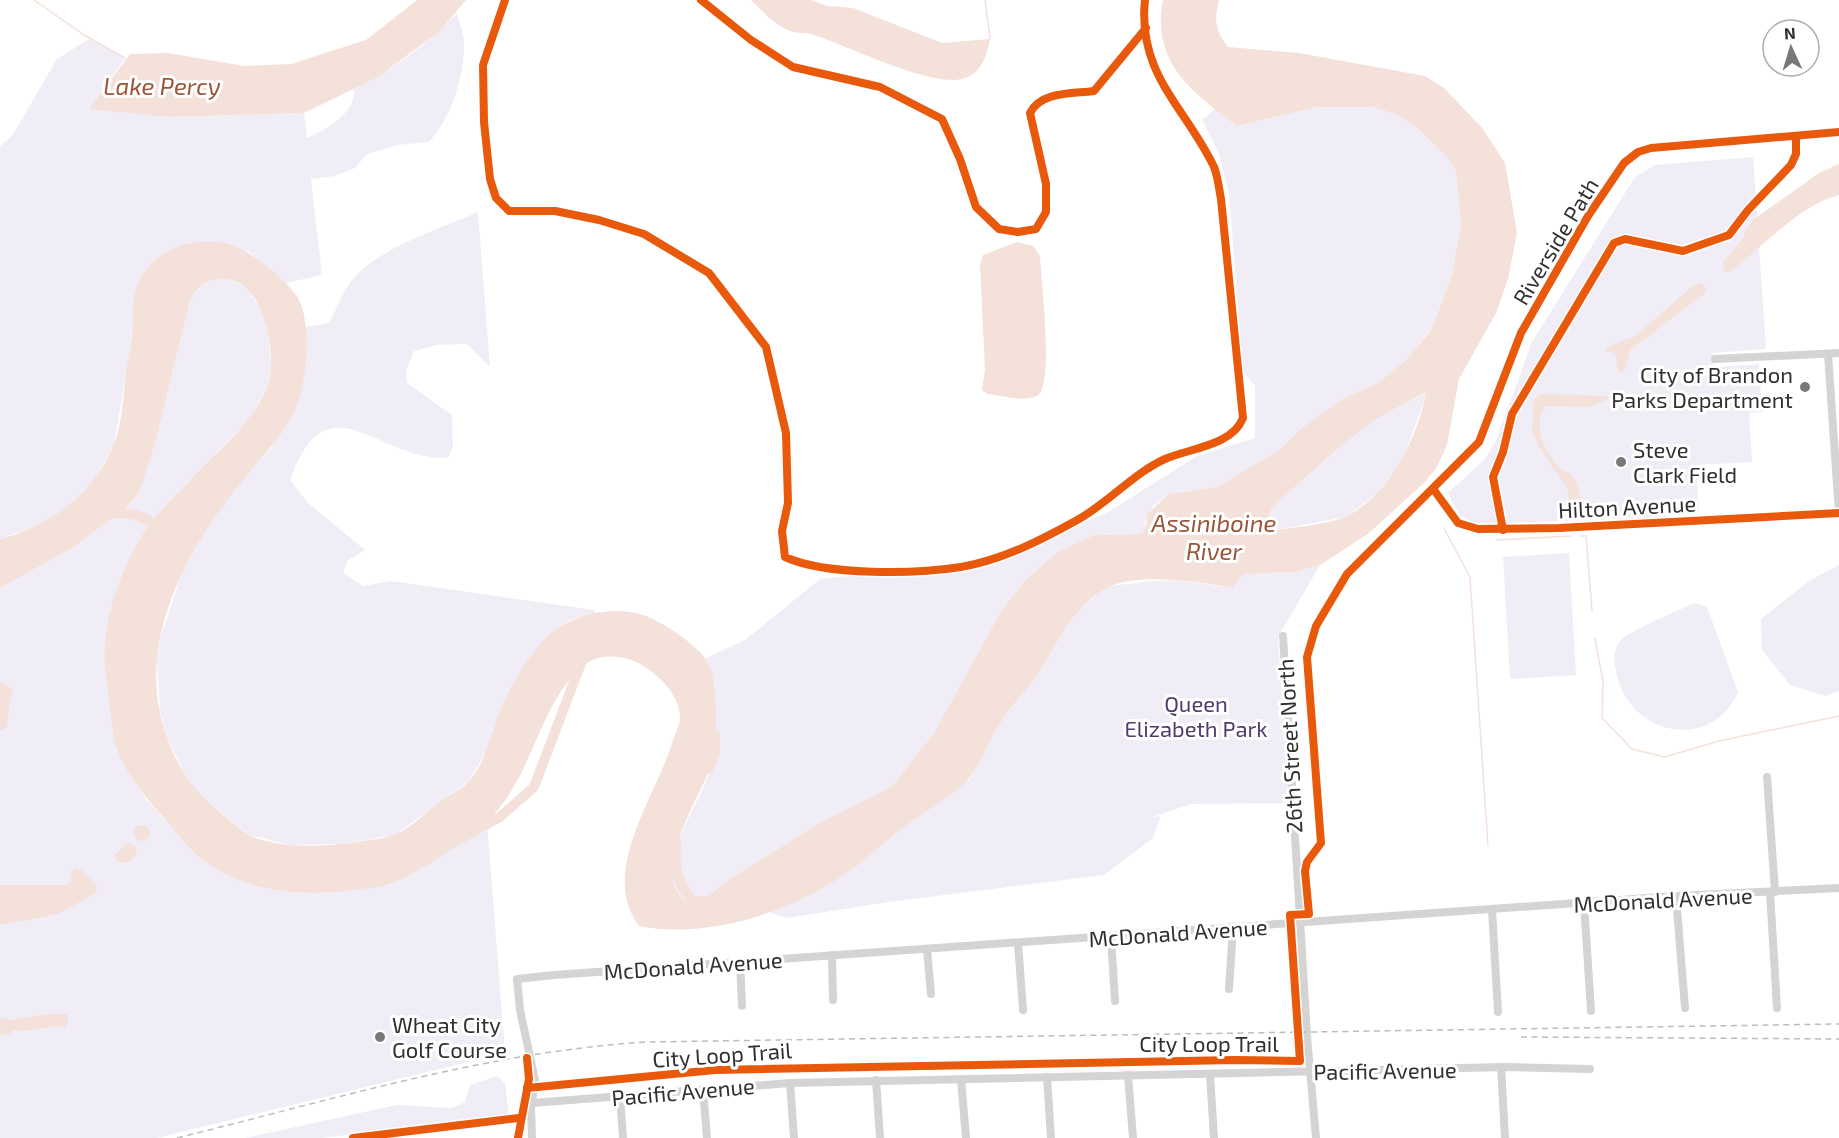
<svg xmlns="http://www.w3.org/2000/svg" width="1839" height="1138" font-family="'Exo 2',sans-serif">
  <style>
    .green { fill: #f0edf6 }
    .water { fill: #f4e1d9; fill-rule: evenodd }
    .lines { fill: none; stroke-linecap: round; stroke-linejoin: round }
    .stream { stroke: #f4e1d9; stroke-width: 1.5 }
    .river { stroke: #f4e1d9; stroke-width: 10 }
    .minor { stroke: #d4d4d4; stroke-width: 8 }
    .rail { stroke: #bcbcbc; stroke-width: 1.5; stroke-dasharray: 6 4.5; stroke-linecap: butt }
    .cycleway-casing { stroke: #fff; stroke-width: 11 }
    .cycleway { stroke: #e8590c; stroke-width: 8 }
    .poi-dot { fill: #787878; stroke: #fff; stroke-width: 2 }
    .labels { text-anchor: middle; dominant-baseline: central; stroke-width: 6; stroke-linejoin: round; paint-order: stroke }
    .street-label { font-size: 22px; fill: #303030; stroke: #fff }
    .poi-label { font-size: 22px; fill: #303030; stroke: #fff; text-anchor: start }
    .park-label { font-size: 22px; fill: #523a6f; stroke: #fff }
    .water-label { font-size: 24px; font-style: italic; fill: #995538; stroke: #fff }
  </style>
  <rect width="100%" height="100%" fill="#fff"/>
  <!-- green -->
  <g class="green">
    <path d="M457,13C459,22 463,32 464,41C465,75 452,117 429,142L397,145L367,154L355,168L335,176L311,179L322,275L286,283L248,251L134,300L131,343L114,445L90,488L51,520L0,539V146L12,136L57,59L89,39L125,58L90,109L166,117L304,113L307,138C328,129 355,114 354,89C392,70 428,44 457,13Z"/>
    <path d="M1317,107H1372L1395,114L1415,126L1447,157L1456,171L1461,224L1452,275L1431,329L1406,360L1378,383L1342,399L1299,430L1278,451L1217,487L1169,494L1154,505L1145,522L1146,528L1141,534L1095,535L936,730L893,786L821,822L730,879L707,897L687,902C643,873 706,799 712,763C716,740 712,695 711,670L706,658L745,640L820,579L956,565L994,559L1025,544L1105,514L1197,456L1255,438V386L1243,372L1229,193L1218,151L1202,120L1215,109L1238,126Z"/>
    <path d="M1753,157L1766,349L1713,353L1714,367L1759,364L1762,412L1749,413L1752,462L1696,465L1699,511L1670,513L1667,517L1482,524C1459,520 1458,513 1448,493L1484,460L1495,443L1532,342L1635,177L1655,165Z"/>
    <path d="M478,212L490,367L467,344L437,345L414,351L406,371L407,383L452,415L453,446L448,458C377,461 327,375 290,480L308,503L365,550L347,561L343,573L363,586L391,581L594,610L596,613L569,620L550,634L533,653L502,706L486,752L469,781L395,835L340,844L290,845L249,835L198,794L182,769L166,734L160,711L157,660L161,636L182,573L208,525L240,482L272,447L305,369V327L329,323C337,309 343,290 354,278C382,246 440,229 478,212Z"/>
    <path d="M229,278L247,288L264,315L268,329L271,366L268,385L251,417L150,523L133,553L110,611L116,745L131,776L146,799L192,850L213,867L237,879L284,891L388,885L422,868L487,822L505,1053L157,1138H0V588L74,547L126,507L139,493L155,444L190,300C199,283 210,280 229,278Z"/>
    <polygon points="1427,392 1402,462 1375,495 1346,517 1270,531 1266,526 1272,507 1357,432 1374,420"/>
    <polygon points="1569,553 1576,675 1510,679 1503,557"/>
    <polygon points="1320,565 1278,637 1289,803 1191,804 1150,818 1161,816 1153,838 1104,875 889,902 787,918 766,911 803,896 852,869 882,842 969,780 1000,723 1042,667 1050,650 1079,610 1097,594 1110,586 1152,581 1178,580 1232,588 1242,574 1296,572"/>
    <polygon points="1839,565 1839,691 1826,696 1790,685 1762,650 1761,619 1809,581"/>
    <path d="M1695,603L1707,607L1738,692C1711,754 1624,736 1615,666C1614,657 1614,647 1621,640C1633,629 1679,610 1695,603Z"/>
    <polygon points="497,1076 505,1083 509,1116 320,1138 245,1138 397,1105 452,1108 465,1102 470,1085"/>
  </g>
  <!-- water -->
  <g class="water">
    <polygon points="417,0 466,0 440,31 378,77 304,113 166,117 89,109 130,54 168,53 244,66 291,64 366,40"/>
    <path d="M751,0H811L827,6L853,8L942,43L990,39C987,54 983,70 968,77C938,92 847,45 814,35C807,32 798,34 791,31C776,26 762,11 751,0Z"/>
    <path d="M1163,0H1219C1214,19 1215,31 1228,47L1299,53L1425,76L1444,88L1483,129L1505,163L1517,233L1508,279L1496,313L1459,379L1447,445L1437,467L1425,482L1368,534L1320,565L1296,572L1243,574L1232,588C1201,582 1136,572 1107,588C1076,604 1059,639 1042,667C1030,687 1013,703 1001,722C989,740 983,760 970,777C959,792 921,814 905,826C886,839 871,856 852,869C795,911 708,940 639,926C598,871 657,796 673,740C675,734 680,725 680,718C680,697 662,678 645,667C623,652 592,652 574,674C536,717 529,785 485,823C460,845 422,871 392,883C382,887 371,888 361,889C312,896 259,895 215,868C194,856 179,836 164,818C145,797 125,773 116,746C112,734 112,719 110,707C108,686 103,664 105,644C108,604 126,558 149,525C162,507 182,490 197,473C222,447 253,422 267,387C279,357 264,274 220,279C204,281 197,287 190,300L155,444L139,493L126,507L74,547L0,588V539C52,525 96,493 115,441C123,420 123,394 126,372C127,362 130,353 131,343C134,327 131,310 135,294C144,255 182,238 219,242C237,245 250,253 263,263C275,273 290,285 298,298C312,323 307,379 297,405C284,437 259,459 239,485C185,551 136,645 165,731C179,773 194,791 227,818C235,824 243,832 251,836C280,848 319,847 349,843C364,840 383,840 398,833C413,826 424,814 437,804C447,796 461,790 469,781C487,761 491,732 501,708C512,684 530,652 550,634C572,614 614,605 643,615C661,621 698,645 707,661C719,680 718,747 710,768C698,801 648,876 687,902L707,897L730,879L821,822L893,786L936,730L1002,610L1026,580L1058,552L1095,535L1141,534L1146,528L1147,514L1169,494L1217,487L1278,451L1299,430L1342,399L1378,383L1406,360L1431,330L1452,275L1461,224L1456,171L1447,157L1415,126L1395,114L1372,107H1317L1237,126C1192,92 1151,63 1163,0ZM1426,392C1418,437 1390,494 1347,516C1332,524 1288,528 1270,531L1266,526L1272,507L1342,445L1374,420Z"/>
    <path d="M1839,164V195C1800,204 1761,249 1729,272L1724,271L1723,262L1744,238V232L1753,220L1819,173Z"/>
    <path d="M1017,242L1033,246L1040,256C1041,279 1054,384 1038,395C1027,403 1000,395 987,394L982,390L985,370L980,265L983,255Z"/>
    <polygon points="1701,283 1706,288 1705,293 1630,350 1624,373 1618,371 1615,353 1605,351 1608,347 1637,335 1694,285"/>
    <path d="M1541,394L1607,396L1608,399L1589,407L1546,406C1530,422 1546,455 1560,468C1563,471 1569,472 1572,475C1578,482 1586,513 1580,519L1572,514L1567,488L1540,448L1532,431L1534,399Z"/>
    <polygon points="0,681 13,690 10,700 7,727 2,730 0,730"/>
    <circle cx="142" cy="833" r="8"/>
    <polygon points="128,843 135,846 137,852 130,862 117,862 114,855"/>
    <polygon points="75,868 81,870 97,886 96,893 58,914 0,925 0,885 66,885 72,880 71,872"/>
    <path d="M48,1014H67L68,1022L65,1027C46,1024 27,1034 13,1030L8,1035L0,1034V1019L2,1017L10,1020Z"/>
  </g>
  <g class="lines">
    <!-- stream -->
    <g class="stream">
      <polyline points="34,0 84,35 125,58"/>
      <polyline points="985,0 990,39"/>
      <polyline points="1444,528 1470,577 1488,846"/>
      <polyline points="1580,536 1586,536 1592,611"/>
      <polyline points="1496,540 1570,536"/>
      <polyline points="1595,638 1603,682 1602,718 1632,749 1665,757 1719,741 1839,716"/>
    </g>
    <!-- river -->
    <g class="river">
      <path d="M107,514C127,511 147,514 159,531"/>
      <polyline points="708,769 715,753 715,735"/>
      <polyline points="461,838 500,817 534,787 583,658"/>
      <path d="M676,841C674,865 676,883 693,901H708"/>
    </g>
    <!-- minor -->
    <g class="minor">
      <polyline points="1828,354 1839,513"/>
      <polyline points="1715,359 1839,353"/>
      <polyline points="1434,490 1458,523 1478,529 1559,528 1839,513"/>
      <polyline points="1283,636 1307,1036 1316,1138"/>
      <polyline points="1767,777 1775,892"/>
      <polyline points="1770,892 1777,1008"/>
      <polyline points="1676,896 1685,1008"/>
      <polyline points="1584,903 1591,1011"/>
      <polyline points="1492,910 1498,1012"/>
      <polyline points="1111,936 1115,1001"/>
      <polyline points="1018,943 1023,1010"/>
      <polyline points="927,949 931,994"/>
      <polyline points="832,955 833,1000"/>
      <polyline points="740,962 742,1006"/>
      <polyline points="1229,989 1233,928"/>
      <polyline points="1501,1067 1505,1138"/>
      <polyline points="1210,1074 1214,1138"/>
      <polyline points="1128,1075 1133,1138"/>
      <polyline points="1047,1077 1051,1138"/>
      <polyline points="961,1079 966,1138"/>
      <polyline points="876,1080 880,1138"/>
      <polyline points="790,1083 794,1138"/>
      <polyline points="703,1089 707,1138"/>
      <polyline points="620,1096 623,1138"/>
      <polyline points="532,1103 790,1083 1506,1067 1590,1069"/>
      <polyline points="532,1138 531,1108 535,1080 520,1010 517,979 554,975 1676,896 1839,888"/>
    </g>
    <!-- rail -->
    <g class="rail">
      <polyline points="1521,1037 1839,1039"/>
      <path d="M177,1138C332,1100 486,1052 646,1042L1839,1024"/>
    </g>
    <!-- cycleway casing -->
    <g class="cycleway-casing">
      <g id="cycleway">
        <path d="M505,0L483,65L484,122L490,179L496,198L509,211H555L599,220L644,234L709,273L766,347L786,433L788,503L782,531L785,557C827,576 916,574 961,567C1003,560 1043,539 1079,519C1109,502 1134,473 1165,459C1190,448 1232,446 1243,418L1221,199C1219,189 1218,177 1214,167C1186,108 1137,74 1145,0"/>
        <path d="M701,0L751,40L793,67L880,87L942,119L960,159L976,207L999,229L1018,232L1036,229L1046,212V184L1030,113C1041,91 1073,94 1094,91L1146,28"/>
        <polyline points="1434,490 1458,523 1478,529 1559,528 1839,513"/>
        <polyline points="1503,530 1493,477 1503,452 1512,414 1614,243 1625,239 1683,251 1729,235 1748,210 1791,165 1796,154 1796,136"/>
        <polyline points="527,1088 715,1070 1235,1060 1300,1061 1290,915 1309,914 1305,871 1307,862 1321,843 1307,657 1316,626 1347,574 1479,442 1521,333 1588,216 1624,163 1638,152 1651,148 1839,132"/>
        <polyline points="353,1138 519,1118"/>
        <polyline points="518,1138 529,1079 527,1058"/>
      </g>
    </g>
    <!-- cycleway -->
    <use href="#cycleway" class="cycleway"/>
  </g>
  <!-- markers -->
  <g class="poi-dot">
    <circle cx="1805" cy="387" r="6"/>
    <circle cx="1621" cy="462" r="6"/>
    <circle cx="380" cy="1037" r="6"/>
  </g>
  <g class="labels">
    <!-- street labels -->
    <g class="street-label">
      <text transform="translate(1555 241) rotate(-59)">Riverside Path</text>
      <text transform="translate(1627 506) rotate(-3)">Hilton Avenue</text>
      <text transform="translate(1289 746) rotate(-93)">26th Street North</text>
      <text transform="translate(1663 899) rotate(-3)">McDonald Avenue</text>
      <text transform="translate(1178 932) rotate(-4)">McDonald Avenue</text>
      <text transform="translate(693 965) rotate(-4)">McDonald Avenue</text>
      <text x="1209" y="1043">City Loop Trail</text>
      <text transform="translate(722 1054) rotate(-4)">City Loop Trail</text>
      <text transform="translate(1385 1070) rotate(-1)">Pacific Avenue</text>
      <text transform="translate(683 1091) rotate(-5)">Pacific Avenue</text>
    </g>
    <!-- poi labels -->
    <g class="poi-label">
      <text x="1793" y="374" text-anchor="end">City of Brandon<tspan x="1793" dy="25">Parks Department</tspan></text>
      <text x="1633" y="449">Steve<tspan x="1633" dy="25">Clark Field</tspan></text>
      <text x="392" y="1024">Wheat City<tspan x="392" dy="25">Golf Course</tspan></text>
    </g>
    <!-- park labels -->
    <g class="park-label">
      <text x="1196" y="703">Queen<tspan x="1196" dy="25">Elizabeth Park</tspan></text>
    </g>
    <!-- water labels -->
    <g class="water-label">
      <text x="162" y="85">Lake Percy</text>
      <text x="1214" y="522">Assiniboine<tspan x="1214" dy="28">River</tspan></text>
    </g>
  </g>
  <!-- north arrow -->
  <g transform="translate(1791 48) rotate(356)"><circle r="28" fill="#ffffff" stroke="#acacac" stroke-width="1.5"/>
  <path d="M0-4.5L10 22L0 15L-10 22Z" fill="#787878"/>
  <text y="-9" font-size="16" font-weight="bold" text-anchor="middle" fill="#303030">N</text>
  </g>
</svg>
